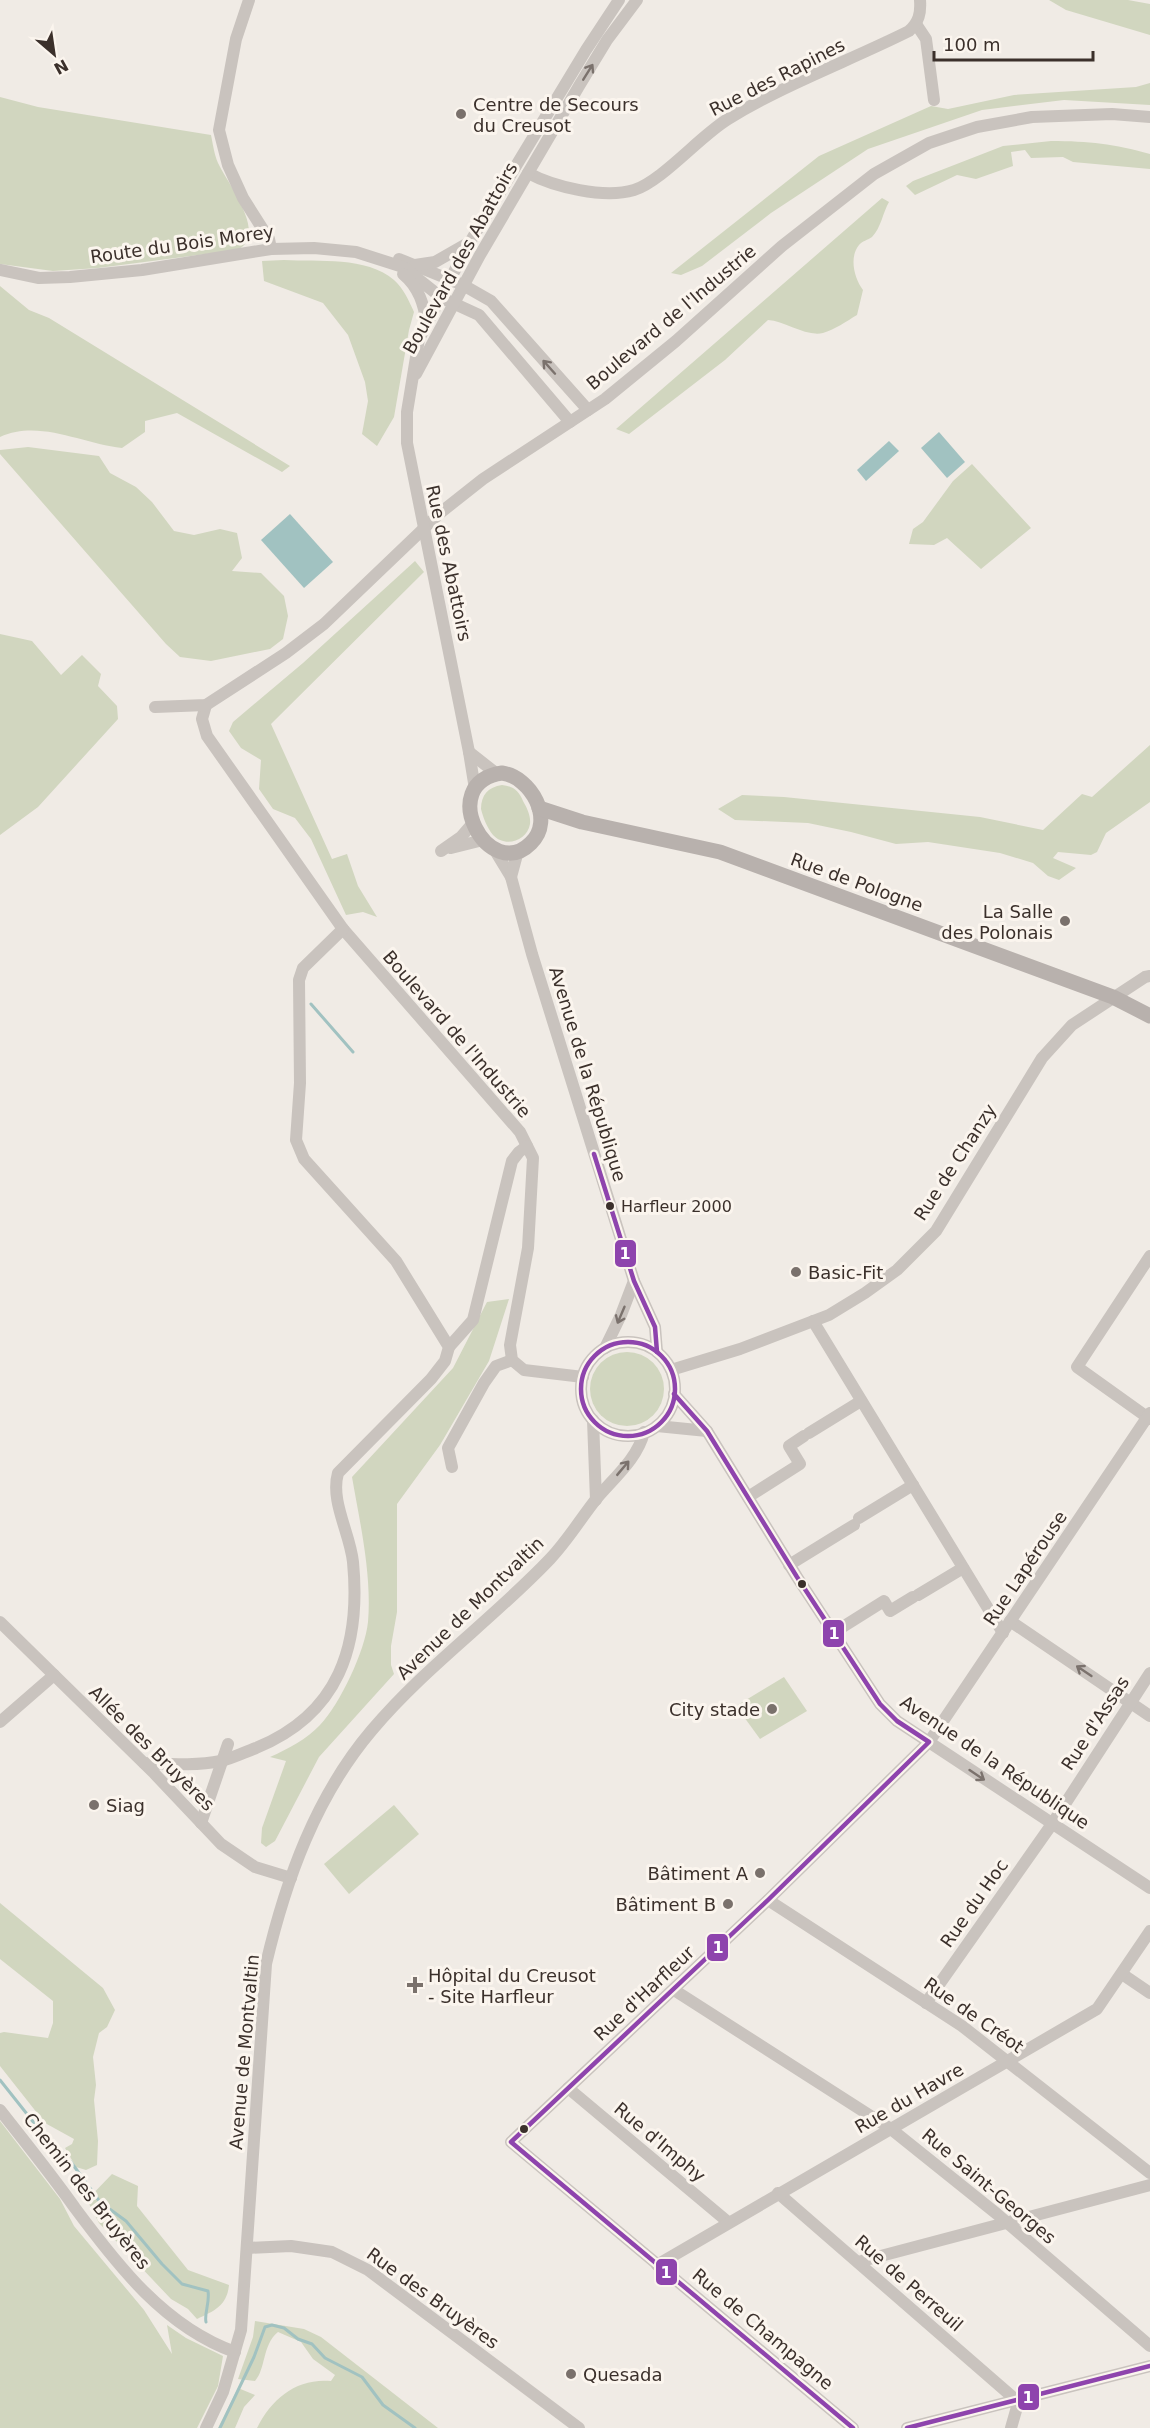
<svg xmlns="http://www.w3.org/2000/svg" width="1150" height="2428" font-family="'DejaVu Sans',sans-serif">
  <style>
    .green { fill: #d1d6bf }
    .water { fill: #a1c2c1 }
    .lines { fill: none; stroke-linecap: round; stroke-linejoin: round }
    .stream { stroke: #a1c2c1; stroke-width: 3 }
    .minor { stroke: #c9c3be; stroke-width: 12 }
    .major { stroke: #b8b1ad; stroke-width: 15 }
    .bus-1-casing { stroke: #fbf5ee; stroke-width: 9 }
    .bus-1 { stroke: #8e44ad; stroke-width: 4.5 }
    .oneway { stroke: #7b726d }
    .poi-dot { fill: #7a716c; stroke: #fbf5ee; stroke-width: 2 }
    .bus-dot { fill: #3b302b; stroke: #fbf5ee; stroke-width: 2 }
    .labels { text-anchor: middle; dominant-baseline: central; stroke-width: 6; stroke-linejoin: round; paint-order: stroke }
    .bus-label { font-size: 16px; fill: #3b302b; stroke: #fbf5ee; text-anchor: start }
    .street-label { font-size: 18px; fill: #3b302b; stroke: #fbf5ee }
    .poi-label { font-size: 18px; fill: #3b302b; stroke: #fbf5ee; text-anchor: start }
    .line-badge { stroke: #fbf5ee; stroke-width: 2 }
    .badge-label { font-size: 16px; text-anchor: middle; font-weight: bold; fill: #fff }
  </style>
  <rect width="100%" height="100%" fill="#f0ebe5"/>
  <!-- green -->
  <g class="green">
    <polygon points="1049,0 1128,0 1150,4 1150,35 1066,10"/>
    <polygon points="1150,83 1150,105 1064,100 982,110 868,149 771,213 702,266 681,275 671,273 819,156 931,106 948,109 1014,95 1136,87"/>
    <path d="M0,97L38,107L211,135C213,144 214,154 218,163C228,184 269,236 237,250L98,268L53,271L0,264Z"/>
    <path d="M1051,141C1089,141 1114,144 1150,154V169L1073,162L1063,157L1031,158L1025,150L1011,152L1013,166L976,179L957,175L915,195L906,186L913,181L1003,146Z"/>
    <path d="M882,198L889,202C883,212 881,228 872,237C868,240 862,241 859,245C849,257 854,278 863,290L857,315C847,321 834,330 823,333C806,337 785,321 768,320L725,360L629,434L616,429Z"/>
    <path d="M284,260C319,262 366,256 394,280C404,289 409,301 414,312L409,330L394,417L377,446L362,434L368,401L365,382L348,335L323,303L264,281L262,261Z"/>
    <path d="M0,286L29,310L49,318L290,466L282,472L177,413L145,421V432L122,448C82,444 40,419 0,437Z"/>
    <polygon points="28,447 99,456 110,473 136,487 152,502 174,531 194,535 220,529 237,533 242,558 232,571 261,573 284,596 288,616 283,639 270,649 211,661 180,657 166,644 0,454 0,450"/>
    <polygon points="972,464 1031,528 981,569 947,538 934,545 909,544 913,529 923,522 953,481"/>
    <polygon points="415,561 424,572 271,724 332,859 347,854 358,886 377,917 363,912 346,915 311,839 295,818 273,809 259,789 261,760 241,748 229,731 233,722 303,663"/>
    <polygon points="0,634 32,641 61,675 82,655 101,674 98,686 117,706 118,719 38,807 0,835"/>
    <polygon points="1150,745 1150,802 1106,833 1097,852 1091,855 1058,852 1053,858 1076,868 1059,880 1048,876 1033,863 1000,853 928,842 896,844 851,832 808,823 735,820 718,809 742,795 784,797 980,817 1043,830 1082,794 1092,797"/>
    <path d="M502,785C513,786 519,791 523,801C527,808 531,816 530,824C527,841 505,848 493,835C487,828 483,817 481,809C481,795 488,787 502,785Z"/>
    <path d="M509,1299L489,1361L440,1445L397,1504V1612L391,1646V1665L394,1674L319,1757L275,1841L266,1847L261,1843L262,1828L286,1761L270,1757C288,1749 307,1739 320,1725C340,1704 365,1651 368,1622C372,1575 360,1523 352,1477L453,1368L487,1302Z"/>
    <circle cx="627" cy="1389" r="37"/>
    <polygon points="784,1677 807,1711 760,1739 736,1706"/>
    <polygon points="394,1805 419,1834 349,1894 324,1864"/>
    <polygon points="0,1903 103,1988 115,2010 107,2027 99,2033 93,2057 96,2085 94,2100 98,2141 97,2165 86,2170 76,2167 65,2148 72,2144 74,2139 45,2123 0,2066 0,2033 4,2032 48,2038 53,2023 53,2001 0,1959"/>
    <polygon points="0,2121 60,2199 74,2226 144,2310 172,2354 167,2325 186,2338 223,2356 218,2386 197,2428 0,2428"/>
    <path d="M112,2174L138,2186L137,2206L188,2270L229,2285C227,2306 214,2311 197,2319L188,2309L171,2299L99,2223L87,2200Z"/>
    <path d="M255,2321L304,2329L321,2337L438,2428H257C272,2398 297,2378 331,2381L335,2375L313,2359L301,2342L278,2332C262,2345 266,2369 255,2381L238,2379L253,2337Z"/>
    <polygon points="238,2388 255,2395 244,2407 235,2428 218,2428"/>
  </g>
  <!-- water -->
  <g class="water">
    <polygon points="939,432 965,462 947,478 921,448"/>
    <polygon points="889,441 899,451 866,481 857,470"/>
    <polygon points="290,514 333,562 304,588 261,540"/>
  </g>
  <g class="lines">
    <!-- stream -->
    <g class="stream">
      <polyline points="311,1004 353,1052"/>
      <path d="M0,2080L50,2143L62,2152L68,2161L71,2162L100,2202L126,2221L162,2264L182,2284L208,2291C210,2303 204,2313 206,2322"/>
      <polyline points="220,2428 254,2357 265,2327 272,2325 284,2328 298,2339 312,2344 325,2358 362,2377 383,2405 415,2428"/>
    </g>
    <!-- minor -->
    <g class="minor">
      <polyline points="249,0 236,39 219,130 228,165 243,198 269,239 271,249"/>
      <polyline points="916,24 926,39 934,100"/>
      <path d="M528,173C554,187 604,199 634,190C662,181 700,136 728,119C785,84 849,61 909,31C919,22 921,13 920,0"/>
      <polyline points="399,259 463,285 491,301 588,410"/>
      <polyline points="415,265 435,262 470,242"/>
      <polyline points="0,270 39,278 70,277 142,270 271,249 314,248 356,252 403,267 442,298 479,315 570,422"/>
      <path d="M403,274C419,287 424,305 427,324"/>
      <polyline points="416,374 480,255 579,86 607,40 637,0"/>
      <polyline points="206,705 202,719 207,736 343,929 520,1132 533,1158 528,1248 510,1345 512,1360 524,1370 583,1377"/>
      <polyline points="155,707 206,705 286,653 324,624 440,513 483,479 605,399 676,341 782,246 874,174 929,143 977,127 1032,117 1112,114 1150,117"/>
      <polyline points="469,752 497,774"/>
      <polyline points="475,789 469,752 407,443 407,412 419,339 467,247 586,50 619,0"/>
      <polyline points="451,848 483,840"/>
      <polyline points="494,849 511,877 532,954 634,1281 655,1327 657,1352"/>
      <polyline points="441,851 461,837 474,822"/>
      <polyline points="511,877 518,851"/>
      <polyline points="1150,1256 1077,1367 1150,1419"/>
      <polyline points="813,1321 1003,1633"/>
      <circle cx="628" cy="1389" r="47"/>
      <polyline points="449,1347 473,1320 512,1161 519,1152 527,1146"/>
      <polyline points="605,1348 621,1315 634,1281"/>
      <polyline points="671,1370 740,1349 829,1315 865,1293 897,1270 936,1231 1042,1058 1072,1025 1145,977 1150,976"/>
      <polyline points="674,1394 707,1431 797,1577 880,1704 897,1721 1150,1888"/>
      <polyline points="593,1420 596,1500"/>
      <polyline points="657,1426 707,1431"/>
      <polyline points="809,1433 861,1401"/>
      <polyline points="452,1467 448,1448 484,1383 496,1366 512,1360"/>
      <polyline points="748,1497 800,1464 789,1446 804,1436"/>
      <polyline points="859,1518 913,1485"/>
      <polyline points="789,1565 854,1525"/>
      <polyline points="918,1595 963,1568"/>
      <polyline points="1010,1621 1150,1716"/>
      <polyline points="0,1622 153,1772 221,1844 255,1867 291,1878"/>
      <polyline points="833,1633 884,1601 890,1611 913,1597"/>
      <polyline points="0,1722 54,1675"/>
      <path d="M144,1763C170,1764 196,1766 221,1761C233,1758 245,1752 256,1748C339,1714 361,1646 353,1562C350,1533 330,1501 338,1473L431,1379L445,1361L449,1347L396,1261L304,1159L296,1140L300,1083L299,980L303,968L343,929"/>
      <polyline points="201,1823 228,1744"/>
      <polyline points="768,1900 962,2026 1150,2173"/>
      <polyline points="1122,1974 1150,1993"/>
      <polyline points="674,1990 891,2129 997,2214 1150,2346"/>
      <polyline points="926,2003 1052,1824 1150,1673"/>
      <polyline points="568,2088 728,2222"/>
      <path d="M0,2110C25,2142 51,2174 75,2208C118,2266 165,2327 235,2352"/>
      <polyline points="778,2193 1016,2400"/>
      <polyline points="247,2248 291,2246 332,2252 368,2270 579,2428"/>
      <polyline points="858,2262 1150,2185"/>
      <polyline points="657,2265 1097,2009 1150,1931"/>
      <path d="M206,2428L223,2392L241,2330L266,1964C286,1879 316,1796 372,1730C425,1667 493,1619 550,1559C568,1540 581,1518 597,1498C614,1478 638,1458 644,1432"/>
      <polyline points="853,2428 511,2142 768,1900 929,1742 1150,1413"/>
      <polyline points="907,2428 1150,2366"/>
      <polyline points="1011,2428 1017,2407 1016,2400"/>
    </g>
    <!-- major -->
    <g class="major">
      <path d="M502,773C531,777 555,820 531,843C489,885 434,783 502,773Z"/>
      <polyline points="539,808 582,822 720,852 1113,997 1150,1016"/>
    </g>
    <!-- bus-1 casing -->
    <g class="bus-1-casing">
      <g id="bus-1">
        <polyline points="594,1154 634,1281 655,1327 657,1352"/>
        <circle cx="628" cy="1389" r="47"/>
        <polyline points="674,1394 707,1431 797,1577 880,1704 897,1721 929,1742 768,1900 511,2142 853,2428"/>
        <polyline points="907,2428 1150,2366"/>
      </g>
    </g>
    <!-- bus-1 -->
    <use href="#bus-1" class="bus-1"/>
  </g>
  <!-- one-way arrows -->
  <defs><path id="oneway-shaft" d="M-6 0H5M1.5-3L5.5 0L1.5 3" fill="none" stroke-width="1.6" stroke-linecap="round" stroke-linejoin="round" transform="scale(1.5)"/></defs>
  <g class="oneway">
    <use href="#oneway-shaft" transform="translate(588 72) rotate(-58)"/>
    <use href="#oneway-shaft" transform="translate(549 367) rotate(-132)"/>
    <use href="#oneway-shaft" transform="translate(621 1315) rotate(113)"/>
    <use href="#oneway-shaft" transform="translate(623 1468) rotate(-50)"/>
    <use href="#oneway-shaft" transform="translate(1084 1671) rotate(-146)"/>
    <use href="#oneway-shaft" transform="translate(977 1775) rotate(34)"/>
  </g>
  <!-- markers -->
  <g class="poi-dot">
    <circle cx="461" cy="114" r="6"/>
    <circle cx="1065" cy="921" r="6"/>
    <circle cx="796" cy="1272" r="6"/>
    <circle cx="772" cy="1709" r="6"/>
    <circle cx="94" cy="1805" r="6"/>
    <circle cx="760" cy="1873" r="6"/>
    <circle cx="728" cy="1904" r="6"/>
    <path d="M412 1976h6v6h6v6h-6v6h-6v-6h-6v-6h6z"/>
    <circle cx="571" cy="2374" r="6"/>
  </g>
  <g class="bus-dot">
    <circle cx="610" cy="1206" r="5"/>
    <circle cx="802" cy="1584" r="5"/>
    <circle cx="524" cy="2129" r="5"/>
  </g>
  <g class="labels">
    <!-- bus labels -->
    <g class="bus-label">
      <text x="621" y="1206">Harfleur 2000</text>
    </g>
    <!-- street labels -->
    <g class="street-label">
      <text transform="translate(777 77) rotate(-27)">Rue des Rapines</text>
      <text transform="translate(182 244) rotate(-8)">Route du Bois Morey</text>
      <text transform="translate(460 258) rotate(-61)">Boulevard des Abattoirs</text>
      <text transform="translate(671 317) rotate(-40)">Boulevard de l'Industrie</text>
      <text transform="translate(449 563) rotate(78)">Rue des Abattoirs</text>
      <text transform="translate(857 882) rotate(20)">Rue de Pologne</text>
      <text transform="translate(457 1034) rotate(49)">Boulevard de l'Industrie</text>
      <text transform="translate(588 1074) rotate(73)">Avenue de la République</text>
      <text transform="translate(955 1162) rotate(-57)">Rue de Chanzy</text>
      <text transform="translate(1025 1568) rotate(-56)">Rue Lapérouse</text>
      <text transform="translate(470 1608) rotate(-44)">Avenue de Montvaltin</text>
      <text transform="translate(1095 1723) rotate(-57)">Rue d'Assas</text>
      <text transform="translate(152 1748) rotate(45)">Allée des Bruyères</text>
      <text transform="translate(995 1762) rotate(34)">Avenue de la République</text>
      <text transform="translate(974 1903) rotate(-55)">Rue du Hoc</text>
      <text transform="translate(644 1993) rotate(-43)">Rue d'Harfleur</text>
      <text transform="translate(974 2015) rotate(35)">Rue de Créot</text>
      <text transform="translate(244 2052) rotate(-85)">Avenue de Montvaltin</text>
      <text transform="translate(909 2098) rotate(-30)">Rue du Havre</text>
      <text transform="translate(660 2142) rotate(40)">Rue d'Imphy</text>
      <text transform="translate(989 2186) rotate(40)">Rue Saint-Georges</text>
      <text transform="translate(87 2191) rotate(52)">Chemin des Bruyères</text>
      <text transform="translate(909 2283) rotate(41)">Rue de Perreuil</text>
      <text transform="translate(433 2298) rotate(36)">Rue des Bruyères</text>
      <text transform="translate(763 2329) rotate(40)">Rue de Champagne</text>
    </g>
    <!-- poi labels -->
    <g class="poi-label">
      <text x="473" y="104">Centre de Secours<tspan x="473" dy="21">du Creusot</tspan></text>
      <text x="1053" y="911" text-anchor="end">La Salle<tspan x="1053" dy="21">des Polonais</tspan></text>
      <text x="808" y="1272">Basic-Fit</text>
      <text x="760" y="1709" text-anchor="end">City stade</text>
      <text x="106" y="1805">Siag</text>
      <text x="748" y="1873" text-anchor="end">Bâtiment A</text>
      <text x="716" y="1904" text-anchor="end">Bâtiment B</text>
      <text x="428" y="1975">Hôpital du Creusot<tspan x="428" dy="21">- Site Harfleur</tspan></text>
      <text x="583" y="2374">Quesada</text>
    </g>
  </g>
  <g class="line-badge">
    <rect x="614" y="1239" width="23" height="29" rx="6" fill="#8e44ad"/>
    <rect x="822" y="1619" width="23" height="29" rx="6" fill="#8e44ad"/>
    <rect x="706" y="1933" width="23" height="29" rx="6" fill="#8e44ad"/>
    <rect x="655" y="2258" width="23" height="28" rx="6" fill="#8e44ad"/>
    <rect x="1017" y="2383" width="23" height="28" rx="6" fill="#8e44ad"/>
  </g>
  <g class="badge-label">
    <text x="625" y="1259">1</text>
    <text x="834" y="1639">1</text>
    <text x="718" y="1953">1</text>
    <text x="666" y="2278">1</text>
    <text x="1028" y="2403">1</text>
  </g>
  <!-- north arrow -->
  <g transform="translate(54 54) rotate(151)" stroke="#fbf5ee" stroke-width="4.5" paint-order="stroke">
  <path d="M0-4.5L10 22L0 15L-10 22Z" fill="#3b302b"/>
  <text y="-9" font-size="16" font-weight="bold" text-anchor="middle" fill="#3b302b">N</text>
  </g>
  <!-- scale -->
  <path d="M934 51v9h159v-9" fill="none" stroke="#3b302b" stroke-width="3"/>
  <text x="943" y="51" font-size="18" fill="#3b302b" stroke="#fbf5ee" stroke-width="4.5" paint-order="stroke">100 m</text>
</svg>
